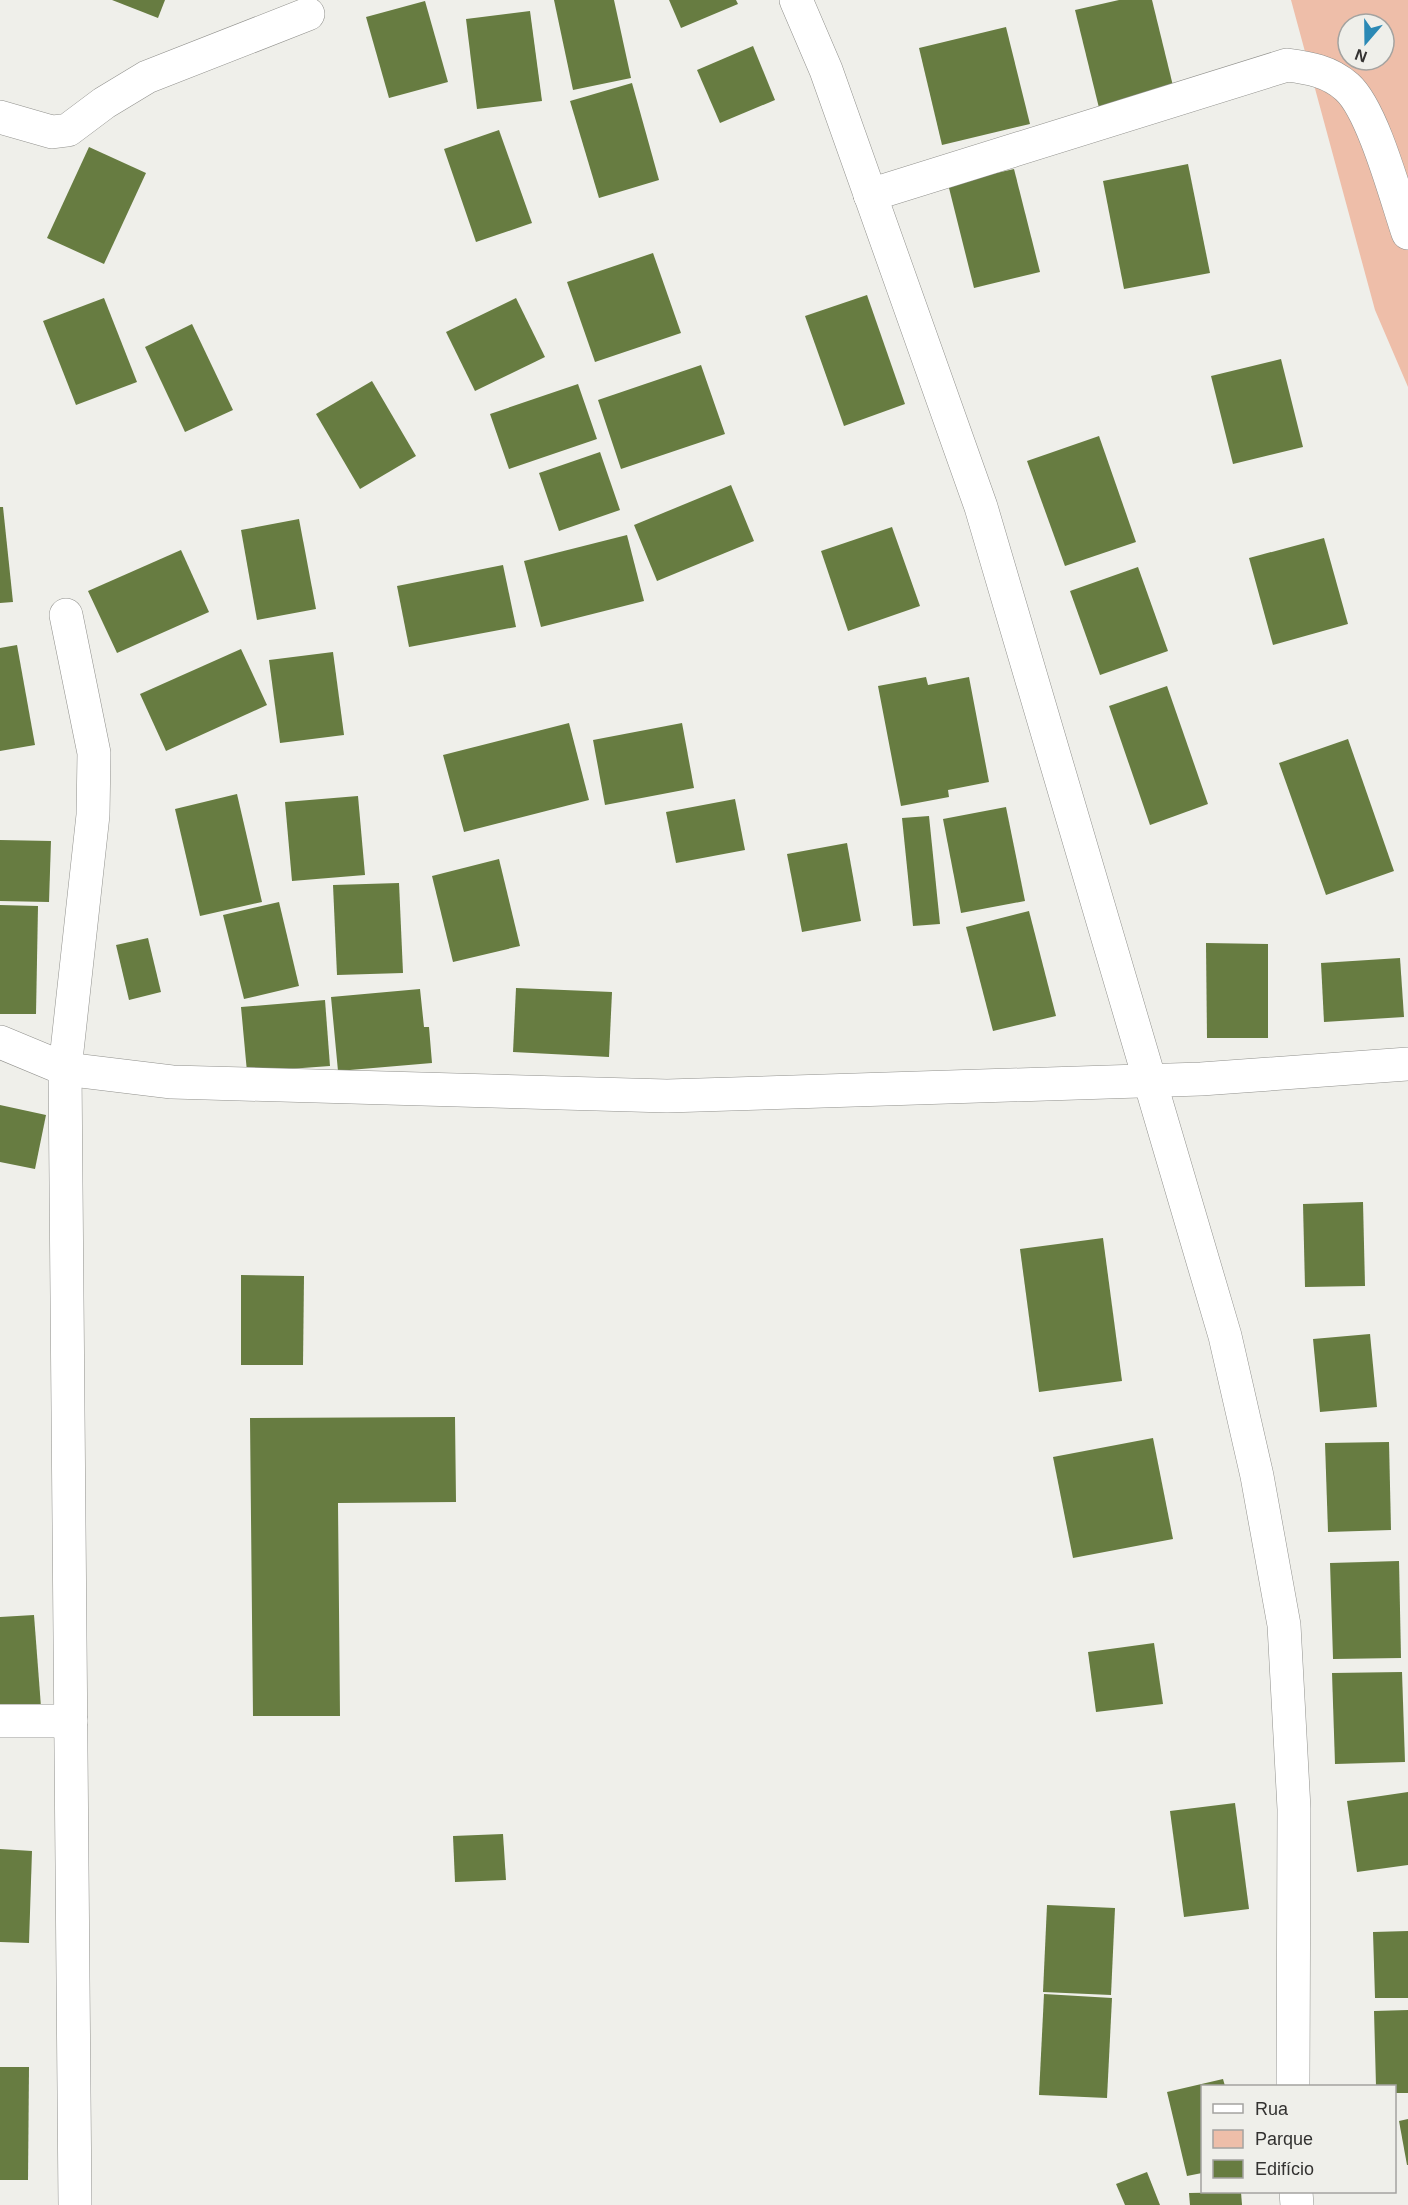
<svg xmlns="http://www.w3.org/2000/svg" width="1408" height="2205" font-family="Helvetica,sans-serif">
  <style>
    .green { fill: #eebea9; fill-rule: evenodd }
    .building { fill: #677c41 }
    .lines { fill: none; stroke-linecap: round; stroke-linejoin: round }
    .minor-casing { stroke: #91918d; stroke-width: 34 }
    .minor { stroke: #fff; stroke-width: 33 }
  </style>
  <rect width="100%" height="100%" fill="#efefea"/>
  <!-- green -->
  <path class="green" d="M1291,0H1408V387L1375,310ZM1348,24H1384V60H1348Z"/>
  <!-- building -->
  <g class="building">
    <polygon points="112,0 165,0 158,18"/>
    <polygon points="554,0 614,0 631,78 573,90"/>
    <polygon points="669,0 736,0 738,4 681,28"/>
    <polygon points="1119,0 1152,0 1175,94 1100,112 1075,10"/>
    <polygon points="425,1 448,82 389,98 366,17"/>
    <polygon points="530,11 542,101 477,109 466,19"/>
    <polygon points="1006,27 1030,124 942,145 919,48"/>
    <polygon points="753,46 775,100 720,123 697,70"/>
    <polygon points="632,83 659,180 599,198 570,101"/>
    <polygon points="499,130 532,223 476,242 444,149"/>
    <polygon points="89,147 146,173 104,264 47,238"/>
    <polygon points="1188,164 1210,273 1124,289 1103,181"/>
    <polygon points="1014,169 1040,272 974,288 948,184"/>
    <polygon points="653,253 681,333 595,362 567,282"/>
    <polygon points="867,295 905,404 844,426 805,316"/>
    <polygon points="104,298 137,382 76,405 43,321"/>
    <polygon points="516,298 545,357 475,391 446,332"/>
    <polygon points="192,324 233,410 185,432 145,347"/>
    <polygon points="1281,359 1303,447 1233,464 1211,376"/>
    <polygon points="701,365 725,434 621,469 598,400"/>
    <polygon points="372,381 416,456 360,489 316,414"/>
    <polygon points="578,384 597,439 509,469 490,414"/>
    <polygon points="1099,436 1136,542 1065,566 1027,461"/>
    <polygon points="600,452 620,510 559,531 539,473"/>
    <polygon points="731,485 754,541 657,581 634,525"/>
    <polygon points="0,507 3,507 13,602 0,603"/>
    <polygon points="299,519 316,609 257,620 241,530"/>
    <polygon points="892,527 920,606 848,631 821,551"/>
    <polygon points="627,535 644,601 541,627 524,561"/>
    <polygon points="1324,538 1348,624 1273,645 1249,558"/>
    <polygon points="181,550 209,612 117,653 88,591"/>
    <polygon points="503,565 516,627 409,647 397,586"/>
    <polygon points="1138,567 1168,651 1100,675 1070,591"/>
    <polygon points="17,645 35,745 0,751 0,648"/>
    <polygon points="241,649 267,705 166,751 140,694"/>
    <polygon points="333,652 344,735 280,743 269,660"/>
    <polygon points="926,677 928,685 969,677 989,782 948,790 949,797 901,806 878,686"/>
    <polygon points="1167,686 1208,804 1150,825 1109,706"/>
    <polygon points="569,723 589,800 464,832 443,755"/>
    <polygon points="682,723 694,788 605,805 593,740"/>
    <polygon points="1348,739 1394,871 1326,895 1279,763"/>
    <polygon points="237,794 262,902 200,916 175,809"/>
    <polygon points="358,796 365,875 292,881 285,802"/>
    <polygon points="735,799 745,850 676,863 666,812"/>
    <polygon points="1006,807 1025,901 961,913 943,819"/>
    <polygon points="929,816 940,924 913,926 902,818"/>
    <polygon points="0,840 51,841 49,902 0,901"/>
    <polygon points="847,843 861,921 802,932 787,854"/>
    <polygon points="499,859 520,946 453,962 432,876"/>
    <polygon points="399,883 403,973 337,975 333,885"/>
    <polygon points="279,902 299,986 244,999 223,915"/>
    <polygon points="0,905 38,906 36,1014 0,1014"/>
    <polygon points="1029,911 1056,1016 993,1031 966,927"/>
    <polygon points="148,938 161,992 129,1000 116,945"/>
    <polygon points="1206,943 1268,944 1268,1038 1207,1038"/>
    <polygon points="1400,958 1404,1017 1324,1022 1321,963"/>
    <polygon points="516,988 612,992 609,1057 513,1052"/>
    <polygon points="420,989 424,1027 429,1027 432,1063 338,1071 331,997"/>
    <polygon points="325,1000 330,1066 247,1072 241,1007"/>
    <polygon points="0,1105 46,1115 35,1169 0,1162"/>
    <polygon points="1363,1202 1365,1286 1305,1287 1303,1204"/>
    <polygon points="1103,1238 1122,1381 1039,1392 1020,1249"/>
    <polygon points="241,1275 304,1276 303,1365 241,1365"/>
    <polygon points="1370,1334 1377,1407 1320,1412 1313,1339"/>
    <polygon points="455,1417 456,1502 338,1503 340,1716 253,1716 250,1418"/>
    <polygon points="1153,1438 1173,1539 1073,1558 1053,1457"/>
    <polygon points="1389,1442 1391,1530 1328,1532 1325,1443"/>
    <polygon points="1399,1561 1401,1658 1333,1659 1330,1563"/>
    <polygon points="34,1615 41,1707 0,1710 0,1617"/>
    <polygon points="1154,1643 1163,1704 1096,1712 1088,1652"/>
    <polygon points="1402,1672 1405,1762 1335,1764 1332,1673"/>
    <polygon points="1408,1792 1408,1865 1357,1872 1347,1801"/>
    <polygon points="1235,1803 1249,1909 1184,1917 1170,1811"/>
    <polygon points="503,1834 506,1880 455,1882 453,1836"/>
    <polygon points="0,1849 32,1851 29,1943 0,1942"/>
    <polygon points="1047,1905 1115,1908 1111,1995 1043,1992"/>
    <polygon points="1408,1931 1408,1998 1375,1998 1373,1932"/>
    <polygon points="1044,1994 1112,1998 1107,2098 1039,2095"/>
    <polygon points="1408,2010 1408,2093 1394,2093 1394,2086 1376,2086 1374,2011"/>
    <polygon points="0,2067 29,2067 28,2180 0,2180"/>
    <polygon points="1223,2079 1225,2086 1202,2086 1202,2173 1187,2176 1167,2092"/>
    <polygon points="1408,2119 1408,2165 1407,2165 1399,2121"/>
    <polygon points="1147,2172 1160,2205 1125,2205 1116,2184"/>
    <polygon points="1241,2192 1242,2205 1190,2205 1189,2193"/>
  </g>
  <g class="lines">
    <!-- minor casing -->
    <g class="minor-casing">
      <g id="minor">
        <polyline points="796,0 826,70 981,507 1225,1336 1257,1476 1284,1625 1294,1809 1293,2086"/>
        <polyline points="0,117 52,132 68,130 104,103 147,77 308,14"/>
        <path d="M870,195L1287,65C1309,68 1329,71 1347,87C1373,110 1396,198 1408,233"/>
        <polyline points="66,615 94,753 93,815 65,1069 75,2205"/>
        <polyline points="0,1042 65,1069 172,1082 667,1096 1201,1079 1408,1064"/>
        <polyline points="0,1721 71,1721"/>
        <polyline points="1296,2192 1297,2205"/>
      </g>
    </g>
    <!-- minor -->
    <use href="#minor" class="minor"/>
  </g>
  <!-- legend -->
  <rect x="1201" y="2085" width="195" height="108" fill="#efefea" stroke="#a4a3a0" stroke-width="1.5"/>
  <rect x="1213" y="2104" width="30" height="9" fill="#ffffff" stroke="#a4a3a0" stroke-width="1.5"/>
  <text x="1255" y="2115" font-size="18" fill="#333231">Rua</text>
  <rect x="1213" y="2130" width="30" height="18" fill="#eebea9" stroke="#a4a3a0" stroke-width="1.5"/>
  <text x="1255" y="2145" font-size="18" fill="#333231">Parque</text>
  <rect x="1213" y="2160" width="30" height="18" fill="#677c41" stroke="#a4a3a0" stroke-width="1.5"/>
  <text x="1255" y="2175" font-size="18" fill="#333231">Edifício</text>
  <!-- north arrow -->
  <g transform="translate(1366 42) rotate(200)"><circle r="28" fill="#efefea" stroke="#a4a3a0" stroke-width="1.5"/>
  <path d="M0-4.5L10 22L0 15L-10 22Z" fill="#2b89b5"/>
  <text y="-9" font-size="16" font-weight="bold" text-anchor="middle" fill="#333231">N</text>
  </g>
</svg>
